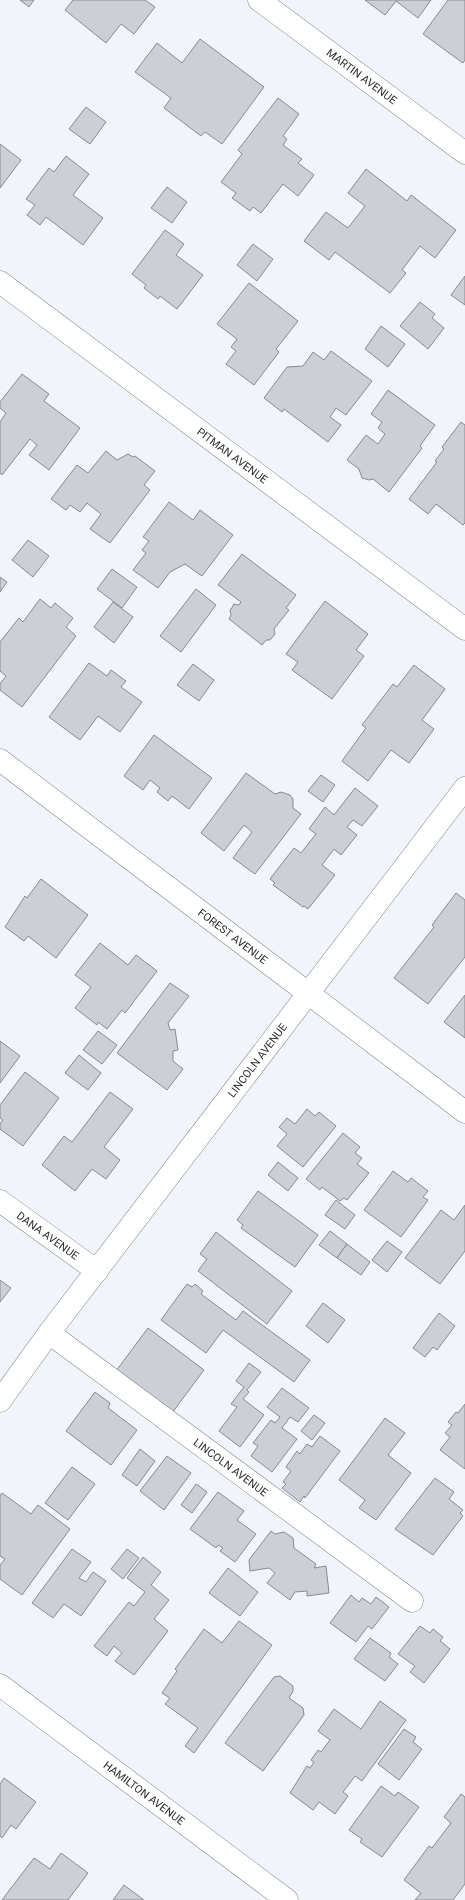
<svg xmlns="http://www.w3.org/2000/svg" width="465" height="1900" font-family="Roboto,sans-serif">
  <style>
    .building { fill: #ccd0d6; stroke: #878b90 }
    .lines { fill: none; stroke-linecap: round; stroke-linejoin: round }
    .minor-casing { stroke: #81848a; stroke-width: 23 }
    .minor { stroke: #fff; stroke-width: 22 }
    .labels { text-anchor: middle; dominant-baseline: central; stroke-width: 4; stroke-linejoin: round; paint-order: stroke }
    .street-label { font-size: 11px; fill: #2e2f31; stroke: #f1f5fb }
  </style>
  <rect width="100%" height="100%" fill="#f1f5fb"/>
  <!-- building -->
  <g class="building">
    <polygon points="20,0 34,0 29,7"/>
    <polygon points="73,0 145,0 155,7 134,34 121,24 106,43 65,10"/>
    <polygon points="365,0 431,0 418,18 396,1 385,15"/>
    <polygon points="448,0 465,0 465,60 463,63 423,34"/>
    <polygon points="200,39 264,87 222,144 205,132 201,136 164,108 171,98 135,72 157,43 182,63"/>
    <polygon points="278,98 299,114 283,136 287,139 283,145 302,159 298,163 314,175 298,196 283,184 261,213 253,207 250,211 232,198 236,193 221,182 242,154 238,150"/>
    <polygon points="86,107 106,122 90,144 69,129"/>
    <polygon points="0,144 21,160 0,188"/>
    <polygon points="66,156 89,174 73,195 103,218 83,245 46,217 40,225 27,215 35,205 26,199 49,168 54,172"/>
    <polygon points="366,169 407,201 411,195 456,230 435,258 420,246 402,270 406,273 390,293 335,252 329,260 304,241 326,212 348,228 365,206 348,193"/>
    <polygon points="167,187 187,202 172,223 151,208"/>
    <polygon points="165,230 184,244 176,255 203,275 177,309 160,296 158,299 144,288 146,285 132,274"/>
    <polygon points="253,244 273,259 257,281 237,265"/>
    <polygon points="465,276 465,305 451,295"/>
    <polygon points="249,283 298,321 276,349 279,352 254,385 226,364 236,351 231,347 237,339 217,324"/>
    <polygon points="420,302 435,314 432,318 444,328 428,349 400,326"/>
    <polygon points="381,326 405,344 388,367 365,349"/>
    <polygon points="331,351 372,381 346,415 336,408 330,417 341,425 328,442 284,409 282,412 264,398 287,367 303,366 313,352 324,360"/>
    <polygon points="22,374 49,394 44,401 80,428 49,470 29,455 37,445 30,439 2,475 0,473 0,422 6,413 0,408 0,402"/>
    <polygon points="388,390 435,425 420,446 422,448 389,492 373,479 369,480 362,478 359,469 347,460 366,435 378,444 385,434 378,428 382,422 371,414"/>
    <polygon points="461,422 465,425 465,523 463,525 436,504 428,514 409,499 437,462 435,461 444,449 442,447"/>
    <polygon points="106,451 117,460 128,454 133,457 135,456 155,471 144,485 150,490 110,543 90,529 101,514 87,503 80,512 70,505 66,510 51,499 77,465 88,473"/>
    <polygon points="169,502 193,520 200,510 233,535 202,576 185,564 170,572 158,588 133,570 146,553 142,550 149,541 143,537"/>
    <polygon points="28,540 49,556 33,577 12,560"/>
    <polygon points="242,554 296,595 286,608 289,610 274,629 275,634 270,640 266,640 262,645 229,619 231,615 230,611 234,604 239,605 241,602 218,585"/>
    <polygon points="112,569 137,587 122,608 97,589"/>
    <polygon points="0,577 7,582 0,592"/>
    <polygon points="196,589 216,605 181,652 160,636"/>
    <polygon points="40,599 51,608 55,603 73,618 66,627 76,636 22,707 0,690 0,684 6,676 0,671 0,642 19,618 23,622"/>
    <polygon points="325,601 368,634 356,650 364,656 332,699 292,670 298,662 286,654"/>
    <polygon points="113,602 133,617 114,643 94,627"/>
    <polygon points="89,663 107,676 111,670 126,681 121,687 142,702 120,732 98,716 80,740 49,717"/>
    <polygon points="193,664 214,680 199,701 177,685"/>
    <polygon points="414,665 445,689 422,720 434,729 409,763 391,750 368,781 342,761 366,728 362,725 393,684 397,687"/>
    <polygon points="154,735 212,778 189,809 172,796 168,801 157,792 160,788 150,780 143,790 124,776"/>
    <polygon points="246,773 275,794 281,792 290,795 293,799 293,808 301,814 255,874 233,858 252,832 244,825 224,851 201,833"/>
    <polygon points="321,775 335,785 323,802 308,791"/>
    <polygon points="355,788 378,806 362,826 353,820 347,827 357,835 341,855 334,849 322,865 335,875 308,909 304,906 303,907 273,885 275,883 270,879 294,848 301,853 316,834 309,829 325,807 334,815"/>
    <polygon points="41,879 88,915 56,958 28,936 24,941 5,927 25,896 27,898"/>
    <polygon points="456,893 465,900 465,957 428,1004 394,978 434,927 432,925"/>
    <polygon points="100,943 128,965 136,955 157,971 125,1013 122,1010 107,1029 98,1022 97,1025 75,1008 91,987 75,975"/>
    <polygon points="170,983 189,996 168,1023 170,1030 175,1029 178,1050 173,1051 173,1061 183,1069 167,1090 117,1053"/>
    <polygon points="465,995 465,1038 444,1022"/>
    <polygon points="98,1031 117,1045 102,1064 83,1050"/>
    <polygon points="0,1041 20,1056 0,1083"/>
    <polygon points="79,1055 101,1073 88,1090 65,1073"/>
    <polygon points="25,1072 59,1098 23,1146 0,1129 0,1124 3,1120 0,1118 0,1105"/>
    <polygon points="110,1092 133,1109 104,1147 120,1160 106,1179 92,1169 75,1191 42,1165 64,1136 72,1142"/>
    <polygon points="307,1109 315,1116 319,1112 336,1126 303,1167 277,1146 287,1134 279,1127 287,1118 295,1124"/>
    <polygon points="343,1133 360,1147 355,1153 362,1158 357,1164 369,1173 347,1200 344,1198 340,1201 322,1187 320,1190 306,1179"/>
    <polygon points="278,1162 298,1178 288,1191 268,1175"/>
    <polygon points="393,1171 408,1182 411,1178 428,1191 423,1197 428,1200 401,1237 364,1210"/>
    <polygon points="258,1191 318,1235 295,1267 241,1228 243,1225 237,1220"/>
    <polygon points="336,1200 355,1215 345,1229 325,1215"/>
    <polygon points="465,1205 465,1251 440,1284 405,1258 441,1210 454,1220"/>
    <polygon points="330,1231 347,1244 337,1258 319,1245"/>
    <polygon points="216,1232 292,1291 267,1324 198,1271 207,1259 200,1254"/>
    <polygon points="387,1241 402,1252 387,1272 372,1260"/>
    <polygon points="347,1244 370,1262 361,1275 337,1258"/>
    <polygon points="0,1280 11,1288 0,1302"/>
    <polygon points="187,1284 192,1287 195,1284 203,1291 201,1294 236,1320 243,1311 310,1360 294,1382 223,1330 206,1353 161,1320"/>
    <polygon points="323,1303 345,1320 328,1343 306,1326"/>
    <polygon points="439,1313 455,1326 437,1350 433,1347 425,1357 413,1348"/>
    <polygon points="148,1328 204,1370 172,1413 116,1371"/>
    <polygon points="249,1363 261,1372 247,1390 249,1392 243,1399 264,1415 240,1447 219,1431 237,1407 231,1404 244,1387 236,1381"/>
    <polygon points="282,1388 309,1408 298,1422 290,1417 282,1428 297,1439 272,1472 251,1456 258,1446 253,1443 271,1420 275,1423 280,1417 267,1407"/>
    <polygon points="95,1392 110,1403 108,1408 137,1430 111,1465 66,1431"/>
    <polygon points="465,1404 465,1469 440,1450 450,1437 445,1433 452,1425 448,1422 456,1412 458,1413"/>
    <polygon points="314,1415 325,1423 312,1440 301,1431"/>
    <polygon points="385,1418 405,1433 388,1455 411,1473 376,1520 359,1508 365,1500 339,1480"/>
    <polygon points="320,1436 340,1451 305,1498 304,1496 300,1502 282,1488 286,1484 283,1482 291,1471 286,1467 297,1451 300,1454 307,1444 312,1447"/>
    <polygon points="140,1449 155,1461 137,1486 122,1475"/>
    <polygon points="167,1456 191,1473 164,1510 140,1491"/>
    <polygon points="72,1467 95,1484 68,1520 45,1503"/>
    <polygon points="435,1478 454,1492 449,1499 463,1510 460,1513 463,1516 433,1555 395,1529"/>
    <polygon points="196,1484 207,1492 192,1513 181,1505"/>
    <polygon points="218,1492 244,1511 237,1520 256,1534 235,1562 220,1551 223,1548 218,1545 216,1548 190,1529"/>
    <polygon points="2,1493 31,1514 38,1505 70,1529 22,1595 0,1579 0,1565 5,1559 0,1556 0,1496"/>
    <polygon points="271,1531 275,1534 284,1532 293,1538 294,1548 316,1564 314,1568 326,1566 329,1593 307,1596 307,1591 295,1592 290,1600 267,1583 275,1573 269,1568 250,1571 249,1560"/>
    <polygon points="72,1549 91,1562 79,1578 86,1582 93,1572 106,1581 81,1616 64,1604 53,1618 32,1603"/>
    <polygon points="127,1549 139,1558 123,1579 111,1569"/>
    <polygon points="143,1557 161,1572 151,1585 169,1600 154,1619 168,1631 134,1675 115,1661 122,1653 114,1646 107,1656 94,1646 129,1602 134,1606 145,1592 127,1578"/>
    <polygon points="228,1568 258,1592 240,1616 209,1593"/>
    <polygon points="351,1595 359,1602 362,1598 371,1604 376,1597 389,1607 372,1629 368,1626 356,1642 330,1623"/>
    <polygon points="239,1621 272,1645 194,1753 185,1746 198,1728 165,1704 170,1698 162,1693 177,1671 175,1669 204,1629 222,1643"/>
    <polygon points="420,1626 430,1633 433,1629 443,1637 440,1641 450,1649 424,1683 410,1672 415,1666 398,1654"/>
    <polygon points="370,1638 391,1653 389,1657 398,1664 385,1681 354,1659"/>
    <polygon points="280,1676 293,1686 293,1691 289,1698 303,1708 304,1715 263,1771 225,1743 274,1677"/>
    <polygon points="380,1701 406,1720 362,1781 355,1776 343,1792 348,1796 335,1814 319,1802 313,1810 290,1793 307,1766 310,1768 314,1762 311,1760 318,1750 321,1752 330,1740 318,1731 334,1709 361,1729"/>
    <polygon points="404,1729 416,1737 413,1742 422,1749 399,1780 378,1764"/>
    <polygon points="4,1778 36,1802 16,1829 11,1825 2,1838 0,1836 0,1784"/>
    <polygon points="381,1786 395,1796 398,1792 419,1807 382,1857 360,1842 362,1839 349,1830"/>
    <polygon points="461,1794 465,1797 465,1884 453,1900 415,1900 421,1893 404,1880 429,1846 432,1848 451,1823 444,1817"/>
    <polygon points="61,1853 88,1873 68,1900 2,1900 34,1858 50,1869"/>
    <polygon points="124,1885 144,1900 113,1900"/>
  </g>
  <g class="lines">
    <!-- minor casing -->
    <g class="minor-casing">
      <g id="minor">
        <path id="s1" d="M259,0L465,153"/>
        <path id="s2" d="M0,282L465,629"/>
        <path id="s3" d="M0,760L465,1112"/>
        <path id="s4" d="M0,1201L97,1271"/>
        <path id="s5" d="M49,1333L412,1601"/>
        <path id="s6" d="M0,1401L49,1333L465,788"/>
        <path id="s7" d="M0,1685L287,1900"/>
      </g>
    </g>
    <!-- minor -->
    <use href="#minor" class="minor"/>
  </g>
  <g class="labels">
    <!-- street labels -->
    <g class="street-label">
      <text stroke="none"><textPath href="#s1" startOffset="128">MARTIN AVENUE</textPath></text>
      <text stroke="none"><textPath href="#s2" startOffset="290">PITMAN AVENUE</textPath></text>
      <text stroke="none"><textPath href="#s3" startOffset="292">FOREST AVENUE</textPath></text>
      <text stroke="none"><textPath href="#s6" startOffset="427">LINCOLN AVENUE</textPath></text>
      <text stroke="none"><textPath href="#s4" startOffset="59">DANA AVENUE</textPath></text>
      <text stroke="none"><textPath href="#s5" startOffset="226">LINCOLN AVENUE</textPath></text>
      <text stroke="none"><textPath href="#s7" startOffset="180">HAMILTON AVENUE</textPath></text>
    </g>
  </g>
</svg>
